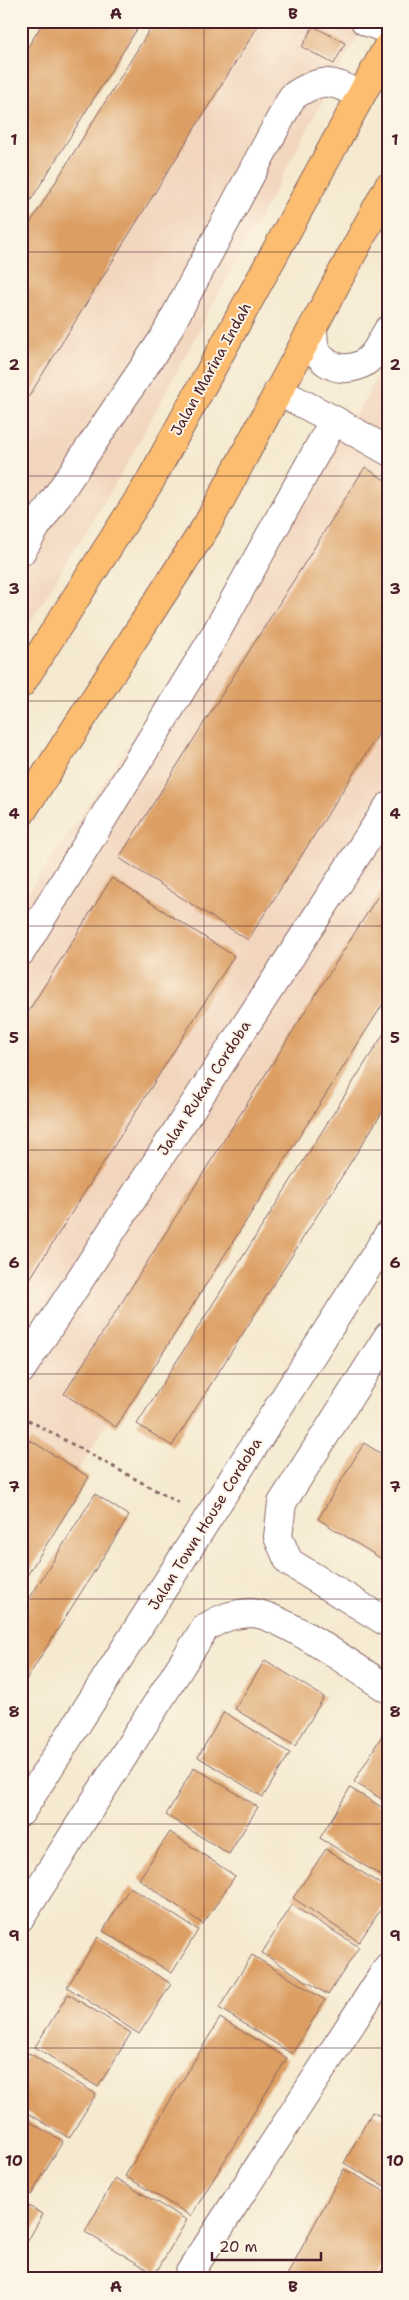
<svg xmlns="http://www.w3.org/2000/svg" width="409" height="2300" font-family="'Shantell Sans',sans-serif">
  <style>
    .built { fill: #f2d5bd }
    .building { fill: #dc9e62 }
    .lines { fill: none; stroke-linecap: round; stroke-linejoin: round }
    .minor-casing { stroke: #866665; stroke-width: 30 }
    .major-casing { stroke: #866665; stroke-width: 30 }
    .path { stroke: #866665; stroke-width: 3; stroke-dasharray: 4 4; stroke-linecap: butt }
    .minor { stroke: #fff; stroke-width: 28 }
    .major { stroke: #fcbd6f; stroke-width: 28 }
    .grid { fill: none; stroke: #4a1f2b; stroke-width: 1; stroke-opacity: 0.55 }
    .labels { text-anchor: middle; dominant-baseline: central; stroke-width: 4; stroke-linejoin: round; paint-order: stroke }
    .street-label { font-size: 15px; fill: #4a1f2b; stroke: #fcf5e5 }
    .neatline { fill: none; stroke: #4a1f2b; stroke-width: 2 }
    .grid-label { font-size: 16px; text-anchor: middle; font-weight: bold; fill: #4a1f2b }
  </style>
  <rect width="100%" height="100%" fill="#fcf5e5"/>
  <filter id="ink" filterUnits="userSpaceOnUse"><feTurbulence type="fractalNoise" baseFrequency=".02" numOctaves="2"/><feDisplacementMap in="SourceGraphic" scale="10" xChannelSelector="R" yChannelSelector="G"/><feConvolveMatrix kernelMatrix="1 2 1 2 8 2 1 2 1" color-interpolation-filters="sRGB"/></filter>
  <filter id="wash" filterUnits="userSpaceOnUse"><feTurbulence type="fractalNoise" baseFrequency=".0096" numOctaves="4" result="noise"/><feDisplacementMap in="SourceGraphic" scale="20" xChannelSelector="R" yChannelSelector="G"/><feGaussianBlur stdDeviation="1.12" result="paint"/><feColorMatrix in="noise" values="0 0 0 0 0 0 0 0 0 0 0 0 0 0 0 0 0 1.4 0 .05"/><feComposite in="paint" operator="in"/></filter>
  <g filter="url(#wash)">
    <rect width="100%" height="100%" fill="#f5ead0"/>
    <!-- built -->
    <g class="built">
      <polygon points="171,21 366,21 126,466 21,637 21,256"/>
      <polygon points="388,351 388,968 21,1563 21,903 366,398"/>
    </g>
    <g id="blocks">
      <!-- building -->
      <g class="building">
        <polygon points="44,21 125,21 137,29 21,216 21,58"/>
        <polygon points="155,21 261,21 21,409 21,238"/>
        <polygon points="313,26 345,43 334,64 302,47"/>
        <polygon points="365,467 388,482 388,719 248,940 119,858"/>
        <polygon points="112,878 234,956 21,1293 21,1023"/>
        <polygon points="388,880 388,996 116,1427 64,1394"/>
        <polygon points="388,1027 388,1103 172,1446 137,1424"/>
        <polygon points="30,1440 89,1477 21,1585 21,1454"/>
        <polygon points="364,1443 388,1458 388,1563 318,1519"/>
        <polygon points="95,1494 129,1516 21,1688 21,1612"/>
        <polygon points="265,1660 324,1697 295,1746 235,1709"/>
        <polygon points="224,1712 290,1753 263,1797 198,1757"/>
        <polygon points="384,1732 388,1734 388,1803 354,1782"/>
        <polygon points="194,1767 258,1807 229,1854 166,1815"/>
        <polygon points="350,1788 388,1811 388,1880 320,1838"/>
        <polygon points="170,1832 235,1876 203,1924 139,1879"/>
        <polygon points="326,1849 388,1889 388,1899 359,1942 293,1898"/>
        <polygon points="130,1887 198,1930 172,1973 103,1931"/>
        <polygon points="292,1905 359,1947 328,1995 262,1953"/>
        <polygon points="98,1937 171,1984 139,2034 67,1987"/>
        <polygon points="252,1955 325,2000 292,2054 219,2008"/>
        <polygon points="68,1994 131,2033 98,2087 35,2047"/>
        <polygon points="220,2018 287,2058 191,2216 125,2176"/>
        <polygon points="29,2053 96,2094 69,2138 21,2109 21,2065"/>
        <polygon points="388,2099 388,2114 381,2110"/>
        <polygon points="372,2112 388,2120 388,2188 344,2163"/>
        <polygon points="21,2117 63,2141 31,2195 21,2189"/>
        <polygon points="344,2169 388,2193 388,2258 377,2279 285,2279"/>
        <polygon points="115,2178 187,2220 155,2274 85,2232"/>
        <polygon points="21,2202 43,2214 21,2253"/>
      </g>
    </g>
  </g>
  <g filter="url(#ink)">
    <use href="#blocks" fill-opacity="0" stroke="#866665" stroke-width="1"/>
    <g class="lines">
      <!-- minor casing -->
      <g class="minor-casing">
        <g id="minor">
          <polyline points="365,21 388,30"/>
          <path d="M313,327C313,334 313,343 316,350C327,372 356,374 372,356C378,349 383,338 388,330"/>
          <polyline points="278,391 334,420 388,451"/>
          <path d="M21,552L36,527L163,339L292,97C321,77 332,80 360,95"/>
          <polyline points="21,952 212,640 334,420"/>
          <polyline points="388,1336 282,1503 278,1537 289,1562 388,1623"/>
          <polyline points="21,1370 388,807"/>
          <polyline points="21,1812 388,1235"/>
          <path d="M21,1917L205,1628C221,1618 231,1614 251,1613C280,1613 360,1671 388,1689"/>
          <polyline points="188,2279 189,2274 388,1967"/>
        </g>
      </g>
      <!-- major casing -->
      <g class="major-casing">
        <g id="major">
          <polyline points="21,684 149,483 388,46"/>
          <polyline points="21,813 207,525 388,187"/>
        </g>
      </g>
      <!-- path -->
      <polyline class="path" points="21,1416 179,1503"/>
      <!-- minor -->
      <use href="#minor" class="minor"/>
      <!-- major -->
      <use href="#major" class="major"/>
    </g>
  </g>
  <!-- grid -->
  <path class="grid" d="M204,21V2279M21,252H388M21,476H388M21,701H388M21,926H388M21,1150H388M21,1374H388M21,1599H388M21,1824H388M21,2048H388"/>
  <g class="labels">
    <!-- street labels -->
    <g class="street-label">
      <text transform="translate(211 369) rotate(-61)">Jalan Marina Indah</text>
      <text transform="translate(204 1088) rotate(-57)">Jalan Rukan Cordoba</text>
      <text transform="translate(205 1524) rotate(-58)">Jalan Town House Cordoba</text>
    </g>
  </g>
  <!-- margin -->
  <rect width="409" height="2300" fill="none" stroke="#fcf5e5" stroke-width="55"/>
  <!-- scale -->
  <path d="M212 2252v8h109v-8" fill="none" stroke="#4a1f2b" stroke-width="2.5"/>
  <text x="219" y="2252" font-size="15" fill="#4a1f2b" stroke="#fcf5e5" stroke-width="4" paint-order="stroke">20 m</text>
  <rect x="28" y="28" width="354" height="2244" class="neatline"/>
  <g class="grid-label">
    <text x="116" y="19">A</text>
    <text x="293" y="19">B</text>
    <text x="14" y="145">1</text>
    <text x="395" y="145">1</text>
    <text x="14" y="370">2</text>
    <text x="395" y="370">2</text>
    <text x="14" y="594">3</text>
    <text x="395" y="594">3</text>
    <text x="14" y="819">4</text>
    <text x="395" y="819">4</text>
    <text x="14" y="1043">5</text>
    <text x="395" y="1043">5</text>
    <text x="14" y="1268">6</text>
    <text x="395" y="1268">6</text>
    <text x="14" y="1492">7</text>
    <text x="395" y="1492">7</text>
    <text x="14" y="1717">8</text>
    <text x="395" y="1717">8</text>
    <text x="14" y="1941">9</text>
    <text x="395" y="1941">9</text>
    <text x="14" y="2166">10</text>
    <text x="395" y="2166">10</text>
    <text x="116" y="2292">A</text>
    <text x="293" y="2292">B</text>
  </g>
</svg>
